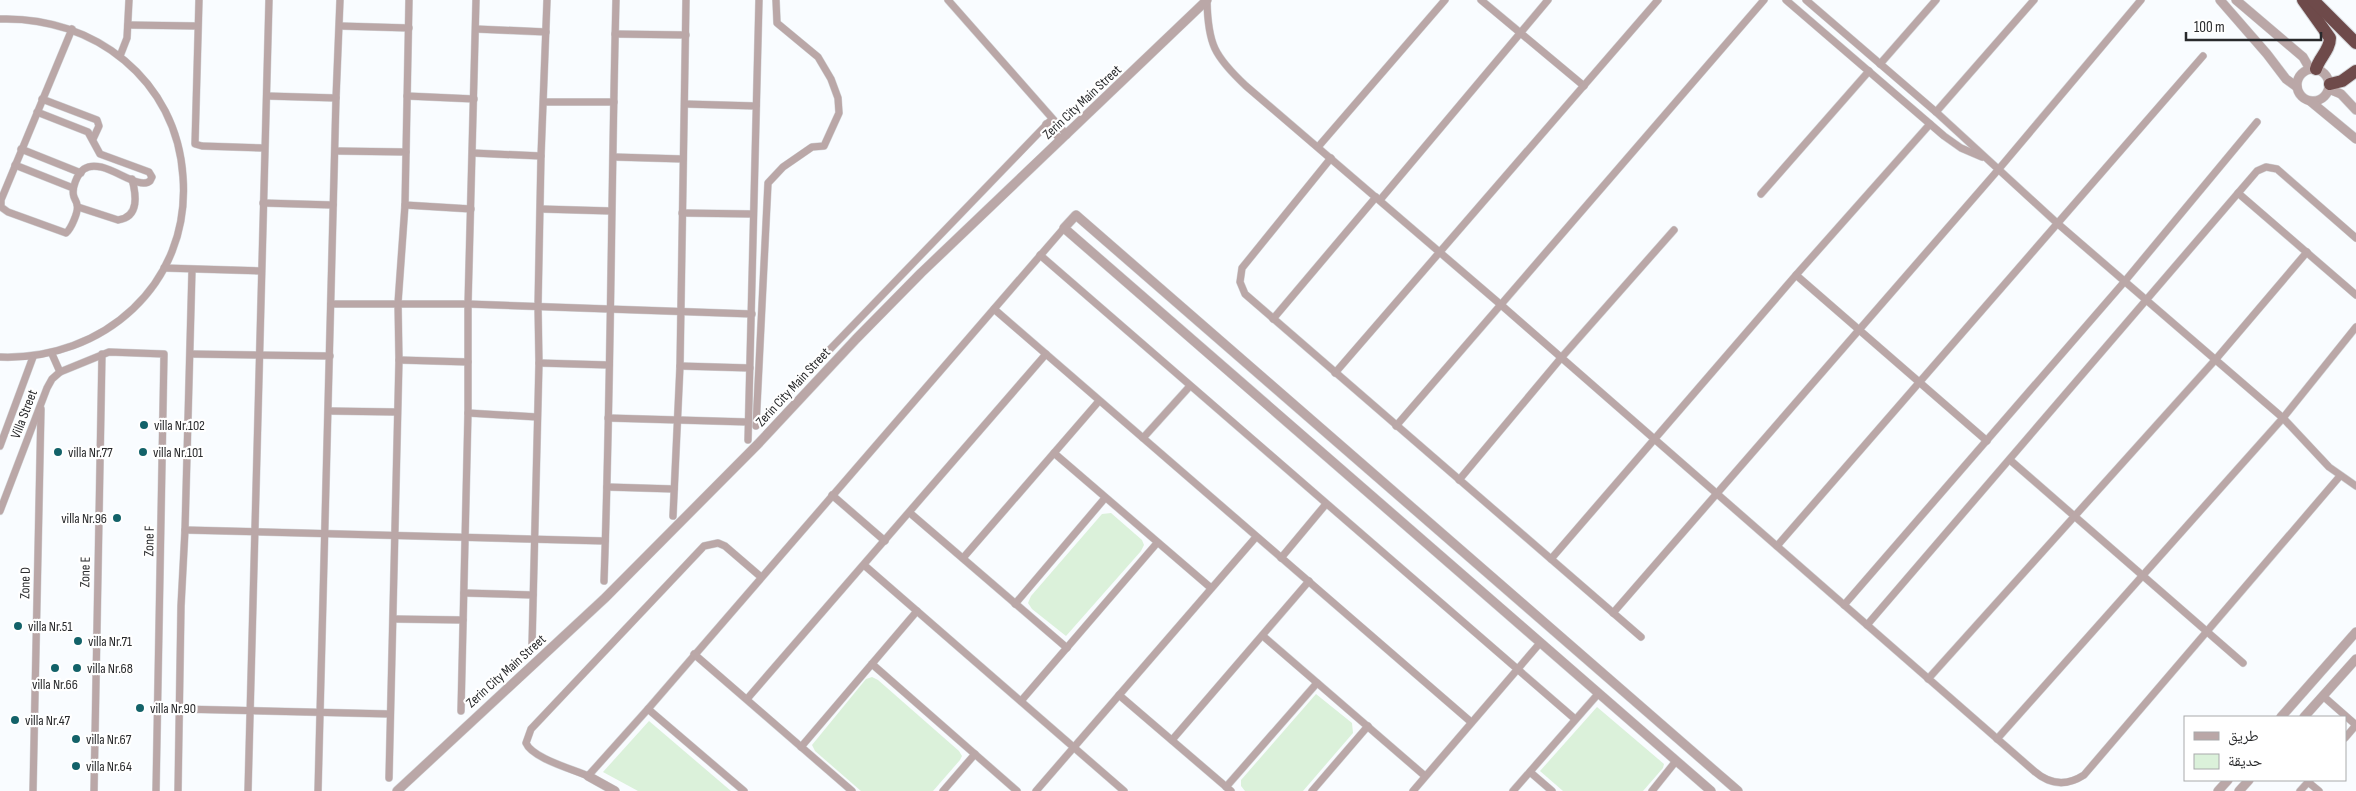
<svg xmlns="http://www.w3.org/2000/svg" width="2356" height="791" font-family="'Sofia Sans Condensed','Noto Naskh Arabic',sans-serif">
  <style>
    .green { fill: #dbf1da }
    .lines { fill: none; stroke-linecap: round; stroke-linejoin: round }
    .minor-casing { stroke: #d4d6d9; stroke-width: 8 }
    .tertiary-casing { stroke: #d4d6d9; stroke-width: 10 }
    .motorway-casing { stroke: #d4d6d9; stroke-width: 14 }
    .minor { stroke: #baa7a7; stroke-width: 7 }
    .tertiary { stroke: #baa7a7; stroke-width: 9 }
    .motorway { stroke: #6e4a4a; stroke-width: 12 }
    .poi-dot { fill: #136269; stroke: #fff; stroke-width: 2 }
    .labels { text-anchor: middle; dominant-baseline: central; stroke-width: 4.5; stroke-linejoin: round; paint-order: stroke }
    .street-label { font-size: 14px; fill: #292a2c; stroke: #fff }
    .poi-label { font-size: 14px; fill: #292a2c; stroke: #fff; text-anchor: start }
  </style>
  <rect width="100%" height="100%" fill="#f9fcff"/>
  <!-- green -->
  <g class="green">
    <polygon points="1111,513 1142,540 1144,545 1141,551 1066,636 1032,609 1028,603 1031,596 1102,514"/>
    <polygon points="872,677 878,680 959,751 962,756 960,760 933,791 861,791 815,751 812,745 866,679"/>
    <polygon points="1316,694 1352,723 1353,733 1303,791 1245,791 1241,786 1241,780"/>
    <polygon points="1597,707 1664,764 1663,768 1643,791 1563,791 1540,771"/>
    <polygon points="649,721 731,791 638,791 603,772"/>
  </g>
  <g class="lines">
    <!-- minor casing -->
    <g class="minor-casing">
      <g id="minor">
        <polyline points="199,0 195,144 202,146 264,148"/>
        <polyline points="776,0 777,23 818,57 831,79 838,98 839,113 824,146 812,147 783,167 768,183 756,426 1052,119"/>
        <polyline points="948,0 1067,135"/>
        <polyline points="1481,0 1584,86"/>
        <polyline points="1786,0 1944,136 1961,148 1982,157"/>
        <polyline points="1806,0 1936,112 2057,223 2283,418 2329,467 2356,486"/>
        <path d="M1207,1C1208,44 1214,56 1246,86L1500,304L2034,771C2050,785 2067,786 2084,775L2340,476"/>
        <path d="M0,19C94,16 177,80 183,177C191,284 103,361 0,357"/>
        <polyline points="128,25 197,26"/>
        <polyline points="340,26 409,28"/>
        <polyline points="476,29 546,32"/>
        <polyline points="615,34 686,35"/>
        <polyline points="120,56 127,38 129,0"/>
        <polyline points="1880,64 1936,0"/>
        <polyline points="267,96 336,98"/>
        <polyline points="407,96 474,99"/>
        <polyline points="42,99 97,120 99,126 93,139"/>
        <polyline points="544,102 614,102"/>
        <polyline points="685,104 756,106"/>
        <path d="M37,112L88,132L100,154L149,172L152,177L150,181C137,192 103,156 84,169C77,174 71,189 74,197C75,200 77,202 77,205C79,211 71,229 66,233L8,212L1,207V200L72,29"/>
        <polyline points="1936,112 2034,0"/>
        <polyline points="1046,124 1061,140"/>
        <polyline points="1318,147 1445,0"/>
        <polyline points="21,149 81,173"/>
        <polyline points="336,151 406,152"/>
        <polyline points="473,153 541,156"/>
        <polyline points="614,157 683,159"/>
        <polyline points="1331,158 1242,268 1240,282 1245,294 1641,637"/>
        <polyline points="15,165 73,188"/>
        <polyline points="2238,193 2356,295"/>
        <polyline points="1761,194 1869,71"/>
        <polyline points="1380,200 1548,0"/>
        <polyline points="263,203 333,205"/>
        <polyline points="405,205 471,209"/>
        <path d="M78,207L118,220C140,217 136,194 132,179"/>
        <polyline points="541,209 611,211"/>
        <polyline points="682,213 753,214"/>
        <polyline points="1040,255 1575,719"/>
        <polyline points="164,268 261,271"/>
        <polyline points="1796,275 1987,441"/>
        <polyline points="331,304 468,304 752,314"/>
        <polyline points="994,309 1471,722"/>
        <polyline points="1273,319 1376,197"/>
        <polyline points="52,354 60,372"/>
        <polyline points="191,354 330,356"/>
        <polyline points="399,360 468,362"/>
        <polyline points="539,363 609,365"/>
        <polyline points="680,366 750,368"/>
        <polyline points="1335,373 1658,0"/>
        <polyline points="329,411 396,412"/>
        <polyline points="468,413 537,417"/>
        <polyline points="608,418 748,422"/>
        <polyline points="1396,426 1764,0"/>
        <polyline points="1143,438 1190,386"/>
        <polyline points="748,440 759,0"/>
        <polyline points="0,446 33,357"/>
        <polyline points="1054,453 1211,588"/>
        <polyline points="2010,460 2243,663"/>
        <polyline points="1459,480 1561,358 1674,230"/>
        <polyline points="607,487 674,489"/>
        <polyline points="832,495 885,541"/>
        <polyline points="0,511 47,388 52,379 60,372 109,352 164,354 156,791"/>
        <polyline points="910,513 1067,648"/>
        <polyline points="673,516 680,366 686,0"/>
        <polyline points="185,530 605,541"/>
        <polyline points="1777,546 2203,56"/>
        <polyline points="963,558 1099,401"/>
        <polyline points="1281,558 1326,504"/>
        <polyline points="1551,559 1796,275 1930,124"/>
        <polyline points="864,565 1124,791"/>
        <path d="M761,577L725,546L718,543L704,546L531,729L526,743C532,758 572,769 588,776L648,709L1064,228"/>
        <path d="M604,581C611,387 611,194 616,0"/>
        <polyline points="464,593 533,595"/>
        <polyline points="1015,604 1105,498"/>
        <polyline points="1844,605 2125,281 2257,122"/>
        <polyline points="1613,613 1998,170 2141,0"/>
        <polyline points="394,619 463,620"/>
        <polyline points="1867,625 2257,171 2266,167 2277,169 2356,238"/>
        <polyline points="1263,636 1425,776"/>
        <polyline points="532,645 539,363 538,306 541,156 547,0"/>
        <polyline points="694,654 852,791"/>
        <polyline points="872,664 1017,791"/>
        <polyline points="1928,679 2216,359 2307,252"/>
        <polyline points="1119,695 1231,791"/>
        <polyline points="2323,696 2356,725"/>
        <polyline points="747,699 1046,354"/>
        <polyline points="1021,701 1157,543"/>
        <polyline points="180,709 390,714"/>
        <polyline points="648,709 744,791"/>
        <polyline points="461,711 468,413 468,304 476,0"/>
        <polyline points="2345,738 2356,725"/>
        <polyline points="1997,739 2283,418 2356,327"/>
        <polyline points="1172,740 1309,581"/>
        <polyline points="801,747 917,611"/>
        <polyline points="1530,772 1552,791"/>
        <polyline points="389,778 399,360 398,303 405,205 409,0"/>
        <polyline points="2308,782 2319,791"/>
        <polyline points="1226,787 1317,683"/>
        <polyline points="33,791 41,409"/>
        <polyline points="94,791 102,354"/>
        <polyline points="178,791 181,606 185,530 192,270"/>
        <polyline points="248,791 269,0"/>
        <polyline points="318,791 336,98 340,0"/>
        <polyline points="943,791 975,754"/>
        <polyline points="1036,791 1256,537"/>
        <polyline points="1312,791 1368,726"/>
        <polyline points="1413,791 1540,643"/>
        <polyline points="1513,791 1598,694"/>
        <polyline points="1652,791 1676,761"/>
        <polyline points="2300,791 2310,780"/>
      </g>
    </g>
    <!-- tertiary casing -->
    <g class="tertiary-casing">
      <g id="tertiary">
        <polyline points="2220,0 2267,54 2286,79 2297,87"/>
        <polyline points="2236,0 2303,57 2310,69"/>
        <circle cx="2313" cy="85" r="16"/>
        <polyline points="2329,89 2341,94 2356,110"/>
        <polyline points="2310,101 2356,139"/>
        <polyline points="2281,717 2356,632"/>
        <polyline points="2304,717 2356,659"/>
        <polyline points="588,776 615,791"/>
        <polyline points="397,791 605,598 758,444 856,339 921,273 1207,0"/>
        <polyline points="1711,791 1064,228 1076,215 1738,791"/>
        <polyline points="2218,791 2228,780"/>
        <polyline points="2239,791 2249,780"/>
      </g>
    </g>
    <!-- motorway casing -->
    <g class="motorway-casing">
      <g id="motorway">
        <path d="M2303,0L2330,38C2330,50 2319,58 2316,69"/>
        <polyline points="2313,0 2356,43"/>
        <polyline points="2330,84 2342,81 2356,71"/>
      </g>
    </g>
    <!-- minor -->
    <use href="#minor" class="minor"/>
    <!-- tertiary -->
    <use href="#tertiary" class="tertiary"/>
    <!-- motorway -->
    <use href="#motorway" class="motorway"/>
  </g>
  <!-- markers -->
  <g class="poi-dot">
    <circle cx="144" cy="425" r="5"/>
    <circle cx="58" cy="452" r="5"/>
    <circle cx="143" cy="452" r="5"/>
    <circle cx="117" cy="518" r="5"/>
    <circle cx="18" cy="626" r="5"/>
    <circle cx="78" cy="641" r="5"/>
    <circle cx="55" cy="668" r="5"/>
    <circle cx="77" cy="668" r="5"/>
    <circle cx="140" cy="708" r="5"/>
    <circle cx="15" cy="720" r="5"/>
    <circle cx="76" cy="739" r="5"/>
    <circle cx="76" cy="766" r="5"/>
  </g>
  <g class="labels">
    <!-- street labels -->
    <g class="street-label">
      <text transform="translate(1082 102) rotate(-43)">Zerin City Main Street</text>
      <text transform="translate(793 387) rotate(-47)">Zerin City Main Street</text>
      <text transform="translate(24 414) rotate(-69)">Villa Street</text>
      <text transform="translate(149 541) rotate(-89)">Zone F</text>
      <text transform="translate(85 572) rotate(-89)">Zone E</text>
      <text transform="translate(25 583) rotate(-89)">Zone D</text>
      <text transform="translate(506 671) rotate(-42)">Zerin City Main Street</text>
    </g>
    <!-- poi labels -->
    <g class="poi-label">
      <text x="154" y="425">villa Nr.102</text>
      <text x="68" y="452">villa Nr.77</text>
      <text x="153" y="452">villa Nr.101</text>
      <text x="107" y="518" text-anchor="end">villa Nr.96</text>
      <text x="28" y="626">villa Nr.51</text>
      <text x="88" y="641">villa Nr.71</text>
      <text x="87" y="668">villa Nr.68</text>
      <text x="55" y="684" text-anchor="middle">villa Nr.66</text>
      <text x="150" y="708">villa Nr.90</text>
      <text x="25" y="720">villa Nr.47</text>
      <text x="86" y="739">villa Nr.67</text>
      <text x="86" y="766">villa Nr.64</text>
    </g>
  </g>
  <!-- legend -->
  <rect x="2184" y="716" width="162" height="65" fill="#ffffff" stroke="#a9aaab"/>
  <rect x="2194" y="732" width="25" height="8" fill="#baa7a7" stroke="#a9aaab"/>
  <text x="2228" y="741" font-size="15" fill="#292a2c">طريق</text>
  <rect x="2194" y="754" width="25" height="15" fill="#dbf1da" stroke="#a9aaab"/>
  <text x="2228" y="766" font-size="15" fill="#292a2c">حديقة</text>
  <!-- scale -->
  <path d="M2186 32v8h135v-8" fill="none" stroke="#292a2c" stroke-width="2.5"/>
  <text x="2194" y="32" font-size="15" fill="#292a2c" stroke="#ffffff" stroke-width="4" paint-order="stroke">100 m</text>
</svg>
